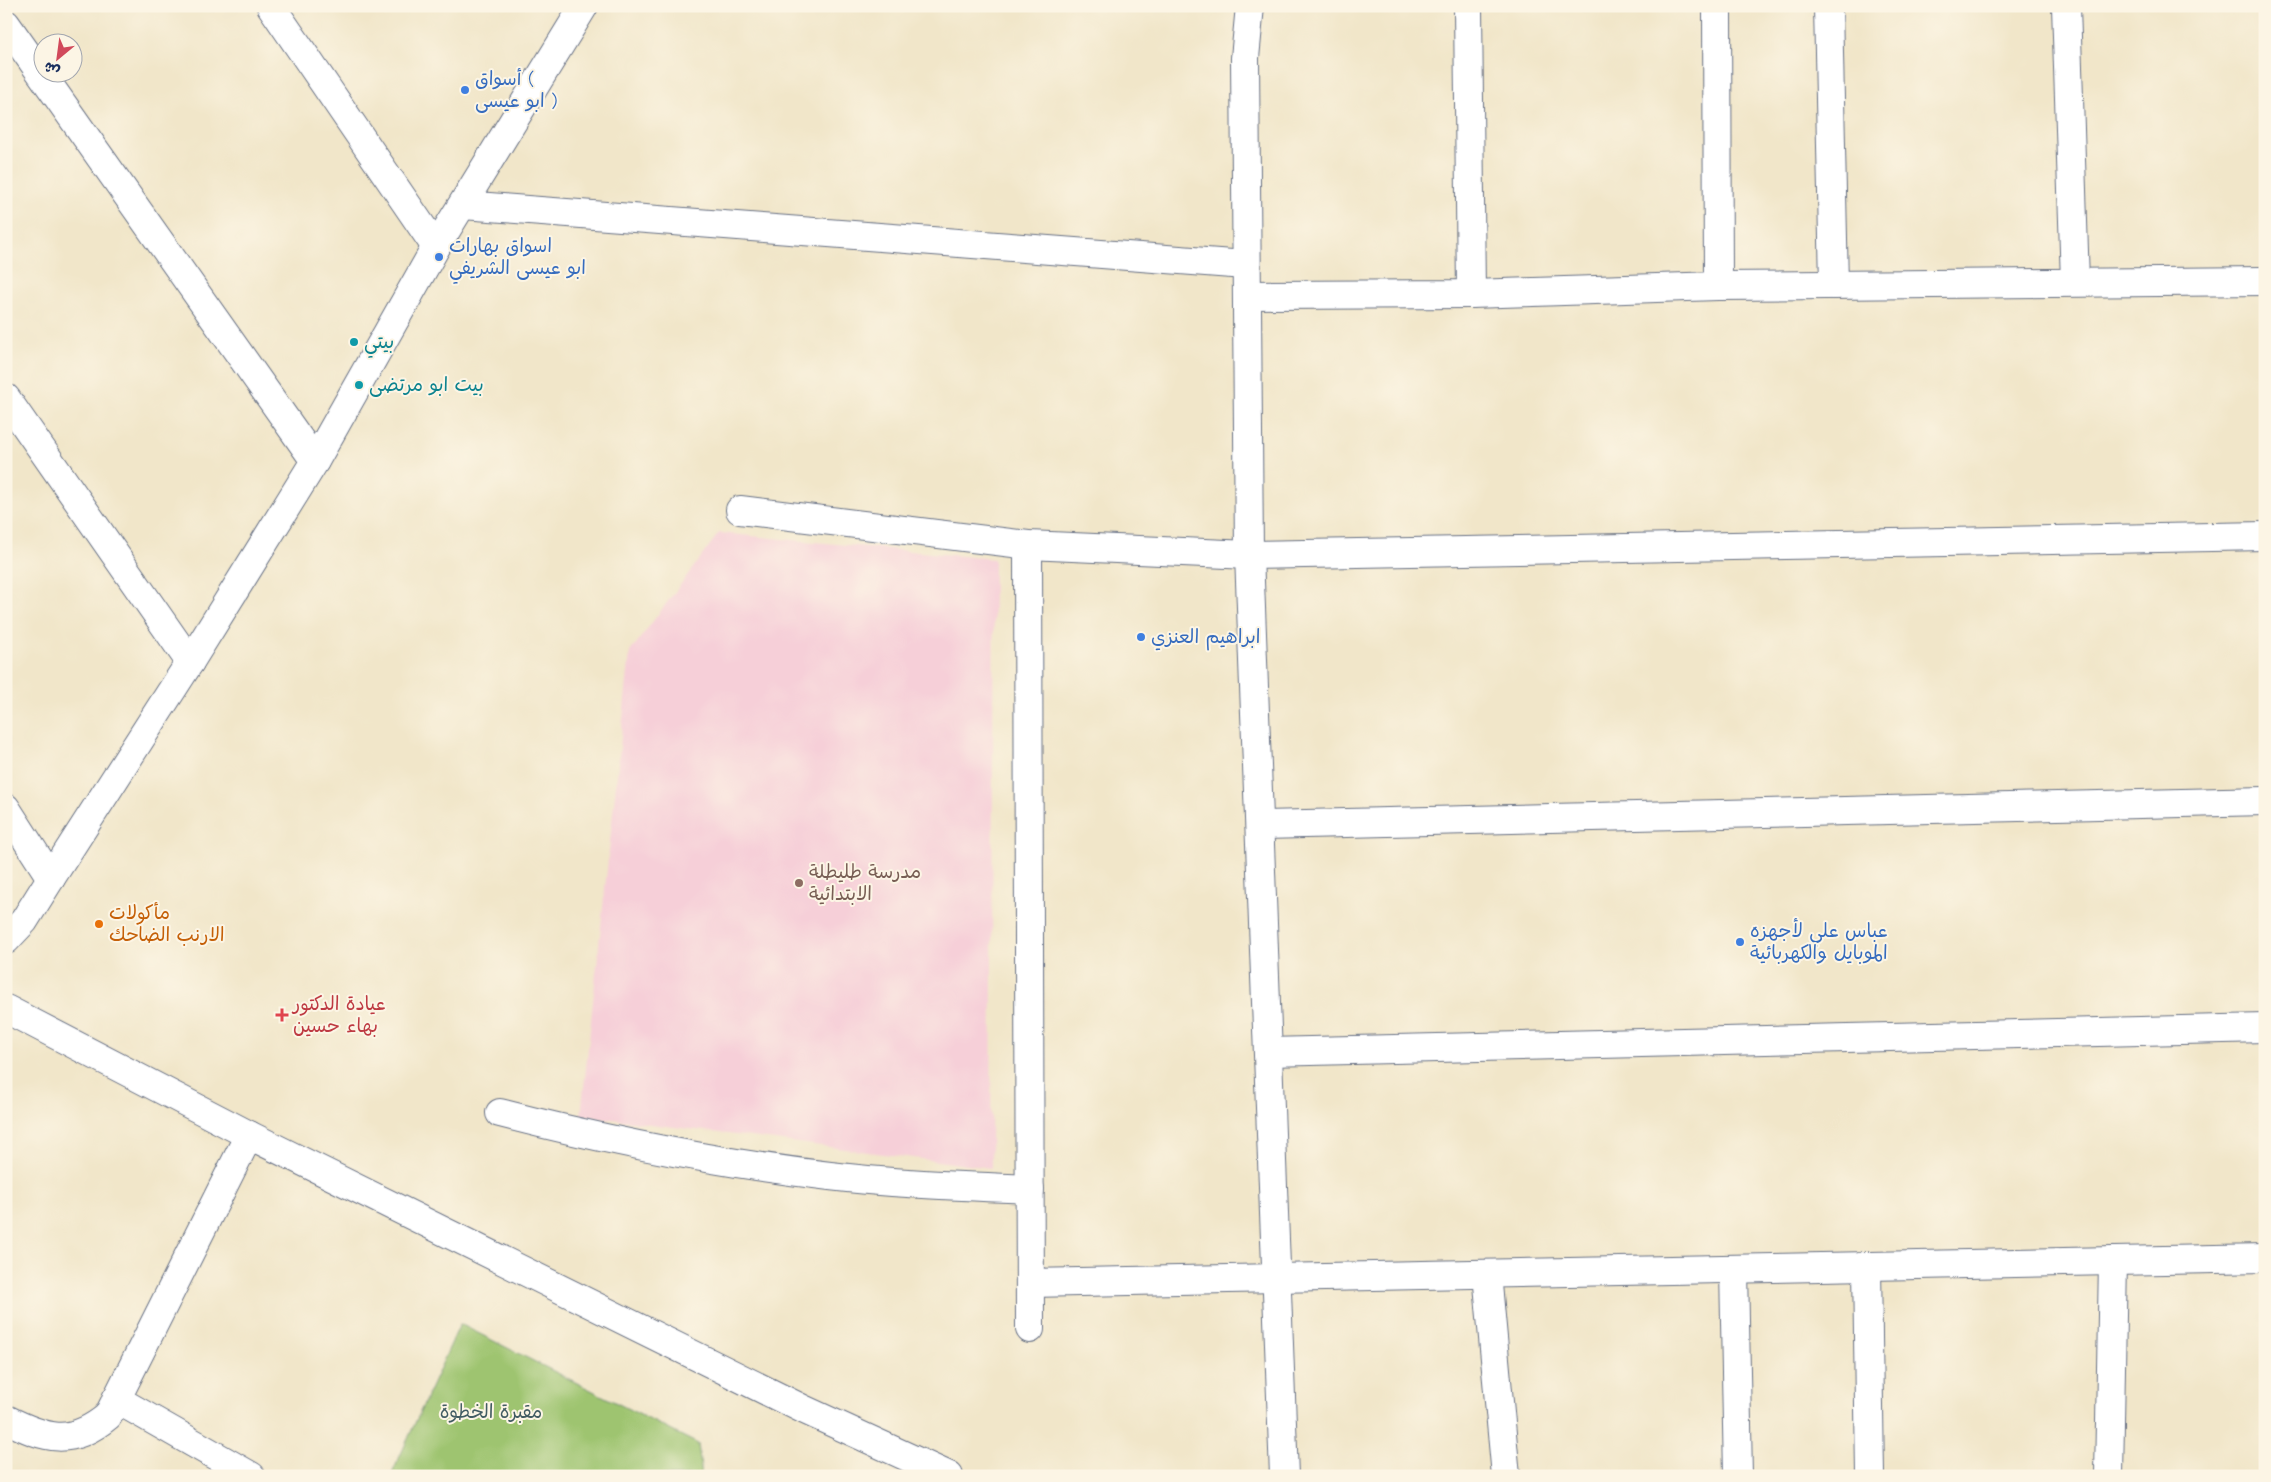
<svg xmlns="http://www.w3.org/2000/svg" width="2271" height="1482" font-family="'Comic Neue','Playpen Sans Arabic',sans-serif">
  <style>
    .built { fill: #f6cfd8 }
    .green { fill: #9ec46f; stroke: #5c7a66 }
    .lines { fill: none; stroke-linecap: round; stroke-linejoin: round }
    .street-casing { stroke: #666f83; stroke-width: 30 }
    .street { stroke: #fff; stroke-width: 28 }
    .shop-dot { fill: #3f7fe0; stroke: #fcf5e5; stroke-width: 2 }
    .culture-dot { fill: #0f9aa8; stroke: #fcf5e5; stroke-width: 2 }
    .education-dot { fill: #8d6e63; stroke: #fcf5e5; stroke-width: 2 }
    .food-dot { fill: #e8710a; stroke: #fcf5e5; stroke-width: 2 }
    .health-dot { fill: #e0444e; stroke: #fcf5e5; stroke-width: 2 }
    .labels { text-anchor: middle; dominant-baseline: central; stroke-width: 4; stroke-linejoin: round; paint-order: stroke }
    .shop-label { font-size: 19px; fill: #366cbe; stroke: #fcf5e5; text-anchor: start }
    .culture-label { font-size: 19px; fill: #0d838f; stroke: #fcf5e5; text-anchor: start }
    .education-label { font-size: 19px; fill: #785e54; stroke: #fcf5e5; text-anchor: start }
    .food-label { font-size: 19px; fill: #c56008; stroke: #fcf5e5; text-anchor: start }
    .health-label { font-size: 19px; fill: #be3a42; stroke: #fcf5e5; text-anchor: start }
    .park-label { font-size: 19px; fill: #425c63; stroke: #fcf5e5 }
  </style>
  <rect width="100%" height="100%" fill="#fcf5e5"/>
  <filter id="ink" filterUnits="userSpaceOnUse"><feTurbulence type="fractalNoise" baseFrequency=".02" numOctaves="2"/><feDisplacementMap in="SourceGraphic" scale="10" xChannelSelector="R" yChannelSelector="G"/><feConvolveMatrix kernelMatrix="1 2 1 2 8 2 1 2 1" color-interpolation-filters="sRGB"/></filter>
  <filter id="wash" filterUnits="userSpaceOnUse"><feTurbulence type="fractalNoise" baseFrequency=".0096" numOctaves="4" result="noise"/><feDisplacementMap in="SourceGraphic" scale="20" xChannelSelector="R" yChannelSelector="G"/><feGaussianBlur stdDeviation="1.12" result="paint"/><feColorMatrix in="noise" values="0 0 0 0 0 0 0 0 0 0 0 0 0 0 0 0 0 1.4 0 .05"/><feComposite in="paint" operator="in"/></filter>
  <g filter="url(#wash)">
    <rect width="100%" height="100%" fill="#f1e6c9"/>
    <!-- built -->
    <polygon class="built" points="719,533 994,559 991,1168 581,1115 630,652"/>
    <!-- green -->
    <polygon class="green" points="460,1324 698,1444 702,1476 391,1476"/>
  </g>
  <g filter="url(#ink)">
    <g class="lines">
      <!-- street casing -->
      <g class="street-casing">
        <g id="street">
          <polyline points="271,6 436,247"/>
          <polyline points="1250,6 1245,58 1249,555 1284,1476"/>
          <polyline points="1468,6 1471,294"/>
          <polyline points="1717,6 1718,286"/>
          <polyline points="1828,6 1834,285"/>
          <polyline points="2066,6 2075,282"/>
          <polyline points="6,24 315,461"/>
          <polyline points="463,205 1245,265"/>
          <polyline points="1248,295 1471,294 1718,286 2265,281"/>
          <polyline points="6,398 190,662"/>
          <polyline points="740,510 1028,545 1249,555 2265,536"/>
          <polyline points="1028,545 1030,1329"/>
          <polyline points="6,808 51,878"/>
          <polyline points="1260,825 2265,801"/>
          <polyline points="6,940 24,921 51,878 190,662 315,461 436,247 584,6"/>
          <polyline points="6,1009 249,1135 805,1410 949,1476"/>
          <polyline points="1268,1052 2265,1028"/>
          <path d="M500,1113C609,1141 718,1163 830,1176C896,1184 963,1186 1030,1189"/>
          <polyline points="1867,1266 1870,1476"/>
          <polyline points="1734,1269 1738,1476"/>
          <polyline points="1487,1274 1506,1476"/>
          <polyline points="1030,1283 2265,1258"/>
          <polyline points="116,1399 251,1476"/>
          <path d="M6,1419C46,1439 71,1447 108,1416L249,1135"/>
          <polyline points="2109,1476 2113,1261"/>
        </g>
      </g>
      <!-- street -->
      <use href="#street" class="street"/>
    </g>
  </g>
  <!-- markers -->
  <g class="shop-dot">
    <circle cx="465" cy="90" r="5"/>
    <circle cx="439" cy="257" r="5"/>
    <circle cx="1141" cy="637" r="5"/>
    <circle cx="1740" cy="942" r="5"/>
  </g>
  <g class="culture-dot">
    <circle cx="354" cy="342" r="5"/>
    <circle cx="359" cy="385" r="5"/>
  </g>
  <circle class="education-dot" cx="799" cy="883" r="5"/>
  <circle class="food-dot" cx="99" cy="924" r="5"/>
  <path class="health-dot" d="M279.5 1007.5h5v5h5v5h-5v5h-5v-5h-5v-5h5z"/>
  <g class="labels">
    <!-- shop labels -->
    <g class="shop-label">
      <text x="475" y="79">أسواق (<tspan x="475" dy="22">ابو عيسى )</tspan></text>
      <text x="449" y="246">اسواق بهارات<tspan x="449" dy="22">ابو عيسى الشريفي</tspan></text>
      <text x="1151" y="637">ابراهيم العنزي</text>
      <text x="1750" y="931">عباس علي لأجهزه<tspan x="1750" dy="22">الموبايل والكهربائية</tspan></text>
    </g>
    <!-- culture labels -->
    <g class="culture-label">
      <text x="364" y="342">بيتي</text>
      <text x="369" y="385">بيت ابو مرتضى</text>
    </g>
    <!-- education labels -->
    <g class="education-label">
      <text x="809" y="872">مدرسة طليطلة<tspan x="809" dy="22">الابتدائية</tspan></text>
    </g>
    <!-- food labels -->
    <g class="food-label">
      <text x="109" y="913">مأكولات<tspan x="109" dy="22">الارنب الضاحك</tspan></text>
    </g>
    <!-- health labels -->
    <g class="health-label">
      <text x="293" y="1004">عيادة الدكتور<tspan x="293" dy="22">بهاء حسين</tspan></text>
    </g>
    <!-- park labels -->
    <g class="park-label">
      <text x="491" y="1412">مقبرة الخطوة</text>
    </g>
  </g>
  <!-- margin -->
  <rect width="2271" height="1482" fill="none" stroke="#fcf5e5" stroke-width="25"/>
  <!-- north arrow -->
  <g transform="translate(58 58) rotate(209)"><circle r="24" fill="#fcf5e5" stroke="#a2a6af"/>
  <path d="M0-4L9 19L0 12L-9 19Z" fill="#d1495b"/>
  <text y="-8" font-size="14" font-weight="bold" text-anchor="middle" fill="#1b2f5e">ش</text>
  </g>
</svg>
